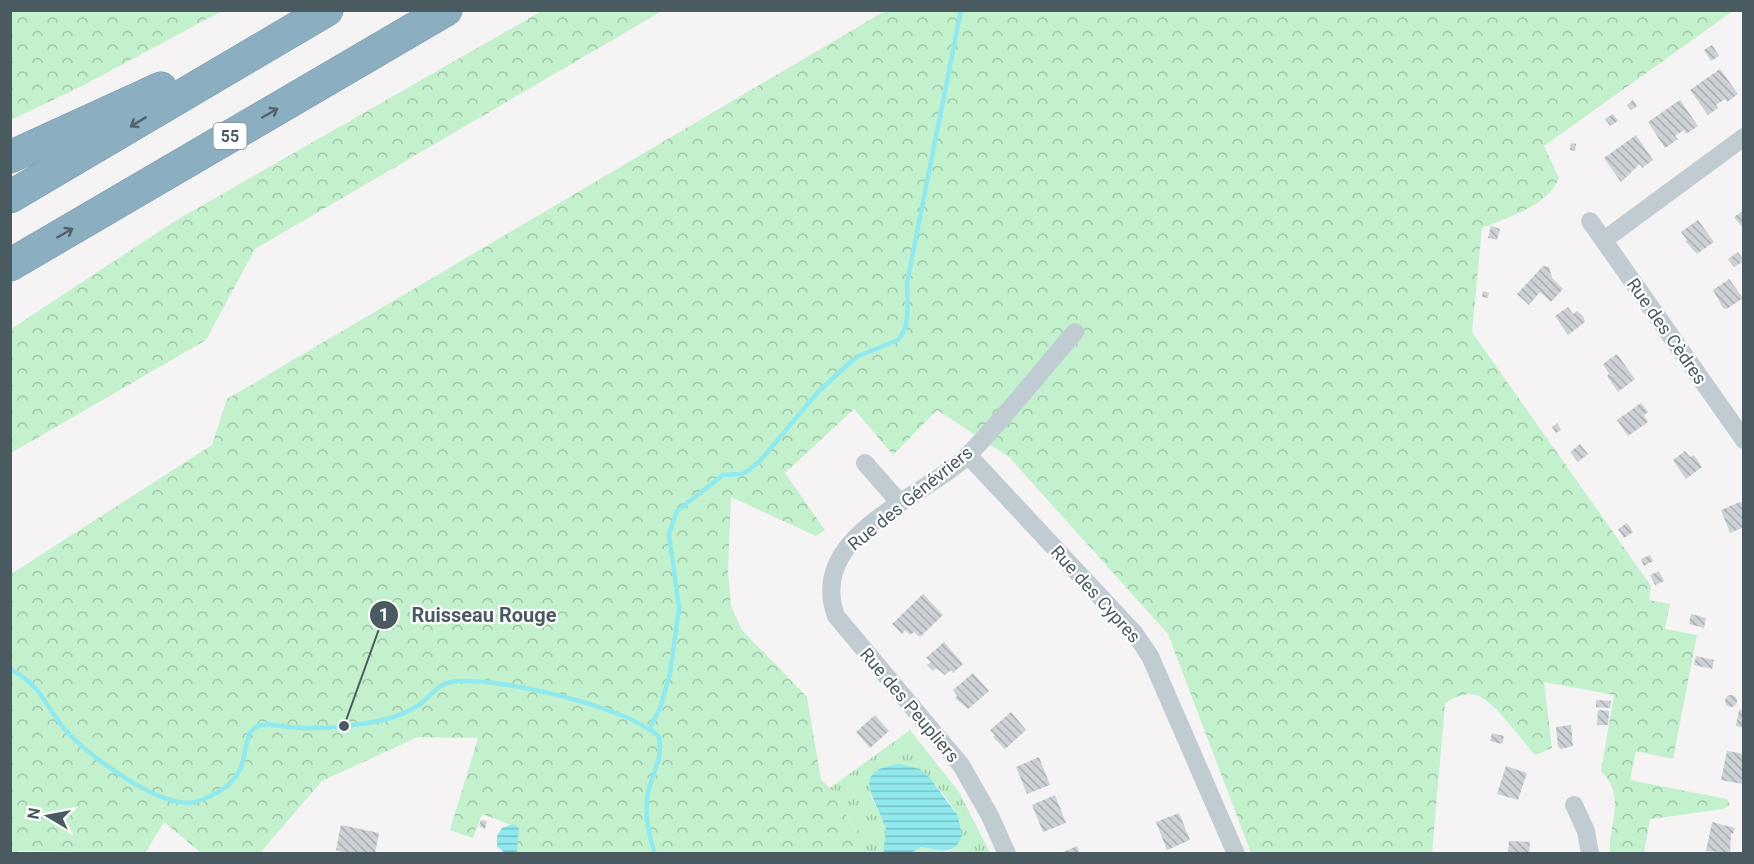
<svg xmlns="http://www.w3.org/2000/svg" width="1754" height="864" font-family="Roboto,sans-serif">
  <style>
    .grass { fill: url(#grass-tufts) }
    .forest { fill: url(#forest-crowns) }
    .water { fill: url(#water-rules) }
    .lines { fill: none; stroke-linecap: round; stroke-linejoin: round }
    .stream { stroke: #90e9ee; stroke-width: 4.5 }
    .building { fill: url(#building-back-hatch) }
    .highway-casing { stroke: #7699ad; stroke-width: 33 }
    .street { stroke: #c1ccd2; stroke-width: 18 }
    .highway { stroke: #8baec1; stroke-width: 32 }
    .oneway { stroke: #50626b }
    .labels { text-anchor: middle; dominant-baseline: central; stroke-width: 4.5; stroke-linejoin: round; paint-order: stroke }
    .shield { fill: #fff; stroke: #808c90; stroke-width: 1.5 }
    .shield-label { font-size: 16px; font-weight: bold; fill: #4a5a61 }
    .street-label { font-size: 18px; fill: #4a5a61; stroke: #fff }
    .leader { fill: none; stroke: #4a5a61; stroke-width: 2 }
    .callout-dot { fill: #4a5a61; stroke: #fff; stroke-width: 2 }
    .mark-label { font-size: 18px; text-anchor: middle; font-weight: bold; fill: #fff }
    .callout-label { font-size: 20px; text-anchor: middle; font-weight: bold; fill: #4a5a61; stroke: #fff; stroke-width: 4.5; stroke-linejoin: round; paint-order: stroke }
  </style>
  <defs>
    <pattern id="grass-tufts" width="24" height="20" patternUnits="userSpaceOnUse" patternTransform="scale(1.5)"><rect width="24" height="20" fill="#c3f1cd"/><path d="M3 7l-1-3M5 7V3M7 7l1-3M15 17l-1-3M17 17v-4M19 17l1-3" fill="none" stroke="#a0c6aa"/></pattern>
    <pattern id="forest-crowns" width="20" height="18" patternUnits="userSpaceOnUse" patternTransform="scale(1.5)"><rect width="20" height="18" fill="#c3f1cd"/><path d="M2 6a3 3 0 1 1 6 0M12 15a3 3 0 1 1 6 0" fill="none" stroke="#a0c6aa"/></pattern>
    <pattern id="water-rules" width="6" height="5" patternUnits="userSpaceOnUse" patternTransform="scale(1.5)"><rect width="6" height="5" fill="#90e9ee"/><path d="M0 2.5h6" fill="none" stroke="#78c0c4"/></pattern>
    <pattern id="building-back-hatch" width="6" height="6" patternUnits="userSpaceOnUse" patternTransform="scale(1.5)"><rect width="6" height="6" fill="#cdd1d5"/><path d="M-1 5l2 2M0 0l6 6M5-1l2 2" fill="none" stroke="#a8adb0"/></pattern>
  </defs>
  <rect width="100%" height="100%" fill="#f5f3f3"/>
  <!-- grass -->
  <path class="grass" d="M910,730L959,792L989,851L984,854L911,853L921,847L948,852C983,832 938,786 920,769L875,773C860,795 883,809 886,830C887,838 882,845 884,853H869L830,788Z"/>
  <!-- forest -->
  <g class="forest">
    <polygon points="11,10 222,10 222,11 82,86 11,120"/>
    <polygon points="542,11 662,11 255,249 206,340 11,453 11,329 175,221"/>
    <path d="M885,11H1733L1544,146L1559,178C1548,206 1508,217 1482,228L1472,332L1651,586L1649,600L1670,604L1665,629L1697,635L1673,759L1636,751L1630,780L1727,799L1730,805L1724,809L1650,819L1644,853L1610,854C1608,822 1627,798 1601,771L1614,695L1544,682L1552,748L1535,755C1520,738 1501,711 1484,699C1472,690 1455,695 1445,704L1432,853H1251L1168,634L1009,457L937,410L893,455L854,409L785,473L825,530L816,536L731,497L728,571L731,606L742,630L807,697L821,780L830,788L869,853H515L519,828L482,814L473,838L450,830L478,738L418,737L322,781L260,853H201L164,822L145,853L19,851L11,854V574L212,445L227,399Z"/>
  </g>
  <!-- water -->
  <g class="water">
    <path d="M900,764L920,769L930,778L958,816L962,835C955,858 938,849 921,847L911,853H884C882,844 888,835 885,826C876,798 848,770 900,764Z"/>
    <polygon points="513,824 519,828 517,851 515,853 505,853 497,847 497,836 502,828"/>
  </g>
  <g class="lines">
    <!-- stream -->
    <g class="stream">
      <path d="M10,669C46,688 46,711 70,735C94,759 155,804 190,803C197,803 206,798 212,795C257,775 237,739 256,727C263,723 274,725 282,726C306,730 330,728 354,725C377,722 399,718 419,705C429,698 438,684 451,682C494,675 629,707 659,737C663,758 653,772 648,792C644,814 648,833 655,854"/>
      <path d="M650,728L660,708L670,674L679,608L669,534L677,511L723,475L743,474L760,461L818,392L856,357L898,340C911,326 907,301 907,283L961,10"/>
    </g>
  </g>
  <!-- building -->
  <g class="building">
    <polygon points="1712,45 1719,56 1711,61 1704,50"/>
    <polygon points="1720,69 1738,94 1727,102 1725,99 1716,105 1718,108 1708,115 1690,90"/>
    <polygon points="1633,100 1637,106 1631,110 1627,105"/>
    <polygon points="1680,100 1698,126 1686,134 1684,130 1675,136 1678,139 1665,148 1648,122"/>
    <polygon points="1613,114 1618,121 1610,126 1605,119"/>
    <polygon points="1636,135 1653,160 1642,168 1640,164 1621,182 1604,158"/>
    <polygon points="1571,143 1576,144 1575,151 1570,150"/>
    <polygon points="1744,210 1744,229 1734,217"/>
    <polygon points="1698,220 1714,242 1697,254 1685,241 1687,240 1681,232"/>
    <polygon points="1491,226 1500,229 1497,240 1488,238"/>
    <polygon points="1738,252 1744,261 1734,267 1728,259"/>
    <polygon points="1543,266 1549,267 1552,278 1563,289 1551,302 1540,292 1529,305 1517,294"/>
    <polygon points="1729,279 1743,298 1727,309 1723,308 1713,290"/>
    <polygon points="1483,291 1489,293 1488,298 1482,297"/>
    <polygon points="1568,307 1573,314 1577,311 1583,316 1585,322 1568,335 1555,316"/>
    <polygon points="1617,354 1635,379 1618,392 1607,376 1609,374 1603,364"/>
    <polygon points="1641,403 1648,412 1644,415 1648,422 1628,436 1617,420"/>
    <polygon points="1557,423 1561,430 1556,433 1552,427"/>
    <polygon points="1580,444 1588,454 1578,462 1570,452"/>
    <polygon points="1685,451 1690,457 1694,455 1702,467 1686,479 1673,460"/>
    <polygon points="1740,502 1744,504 1744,527 1730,533 1721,510"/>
    <polygon points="1627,523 1633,532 1624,538 1618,529"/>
    <polygon points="1650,555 1653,561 1644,566 1641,559"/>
    <polygon points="1659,571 1664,581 1655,585 1650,575"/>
    <polygon points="923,594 943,615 920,637 914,632 910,635 905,630 902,634 892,624"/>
    <polygon points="1691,614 1706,618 1704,628 1689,624"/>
    <polygon points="944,642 963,664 953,673 951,670 945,675 936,668 933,671 927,665 931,662 926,658"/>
    <polygon points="1696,656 1714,660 1712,669 1694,665"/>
    <polygon points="973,673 989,691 968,709 955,698 957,696 953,690"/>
    <circle cx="1731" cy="701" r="6"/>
    <polygon points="1596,700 1611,701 1610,708 1596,707"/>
    <polygon points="1598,710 1609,711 1608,725 1597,725"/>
    <polygon points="1739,710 1744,711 1744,728 1736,726"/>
    <polygon points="1011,712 1026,730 1005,749 993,737 995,735 990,730"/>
    <polygon points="875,715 889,731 870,748 856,732"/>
    <polygon points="1571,725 1573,746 1561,749 1558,747 1556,727"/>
    <polygon points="1492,733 1504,736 1502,744 1490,741"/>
    <polygon points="1727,751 1744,754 1742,784 1721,780"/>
    <polygon points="1039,757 1050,785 1027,794 1016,767"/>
    <polygon points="1506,766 1527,773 1518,800 1497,794"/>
    <polygon points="1055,795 1066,823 1043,832 1032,805"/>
    <polygon points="1179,813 1190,840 1167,850 1156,822"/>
    <polygon points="481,820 487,821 485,829 479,826"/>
    <polygon points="1712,822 1735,828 1733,834 1731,833 1730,853 1706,851"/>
    <polygon points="341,825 379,833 375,854 349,854 336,850"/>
    <polygon points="1509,841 1530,842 1529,854 1508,854"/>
    <polygon points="1077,846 1080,854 1059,854"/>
  </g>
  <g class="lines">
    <!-- highway casing -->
    <g class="highway-casing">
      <g id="highway">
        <polyline points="10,157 161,88"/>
        <polyline points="10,197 327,10"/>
        <polyline points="10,265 446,10"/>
      </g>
    </g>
    <!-- street -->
    <g class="street">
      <polyline points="1590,221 1744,440"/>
      <polyline points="1604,240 1744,137"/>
      <polyline points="968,455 1135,634 1150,656 1236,854"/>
      <polyline points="865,463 900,503"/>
      <polyline points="1574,805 1586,831 1590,854"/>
      <path d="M1007,854L990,816L961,765L836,616C806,533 925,499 970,453C1007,415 1040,372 1075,332"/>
    </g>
    <!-- highway -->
    <use href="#highway" class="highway"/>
  </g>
  <!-- one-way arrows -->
  <defs><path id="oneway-shaft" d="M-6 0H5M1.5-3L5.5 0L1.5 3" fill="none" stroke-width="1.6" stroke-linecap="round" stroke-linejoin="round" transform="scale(1.5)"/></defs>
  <g class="oneway">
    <use href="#oneway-shaft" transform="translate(270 113) rotate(-30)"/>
    <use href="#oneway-shaft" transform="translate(138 122) rotate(149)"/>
    <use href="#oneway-shaft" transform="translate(65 233) rotate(-30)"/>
  </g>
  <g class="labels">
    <!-- shield labels -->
    <rect class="shield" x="213.5" y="123" width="33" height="26" rx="4.5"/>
    <g class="shield-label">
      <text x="230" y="136">55</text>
    </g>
    <!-- street labels -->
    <g class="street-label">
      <text transform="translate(1667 331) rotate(55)">Rue des Cèdres</text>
      <text transform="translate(910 498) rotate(-39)">Rue des Génévriers</text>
      <text transform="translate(1096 594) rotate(48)">Rue des Cypres</text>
      <text transform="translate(910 705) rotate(50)">Rue des Peupliers</text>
    </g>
  </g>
  <!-- callouts -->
  <path class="leader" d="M344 726L384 615"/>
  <g class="callout-dot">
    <circle cx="344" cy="726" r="6"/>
    <circle cx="384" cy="615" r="15"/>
  </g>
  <g class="mark-label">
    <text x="384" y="621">1</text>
  </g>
  <g class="callout-label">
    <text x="484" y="622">Ruisseau Rouge</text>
  </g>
  <!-- border -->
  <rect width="1754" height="864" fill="none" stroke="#4a5a61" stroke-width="24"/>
  <!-- north arrow -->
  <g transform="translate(48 816) rotate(280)" stroke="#ffffff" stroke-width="4.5" paint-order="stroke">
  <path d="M0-4.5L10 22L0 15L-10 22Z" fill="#4a5a61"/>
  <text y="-9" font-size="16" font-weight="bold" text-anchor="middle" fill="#4a5a61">N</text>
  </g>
</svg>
